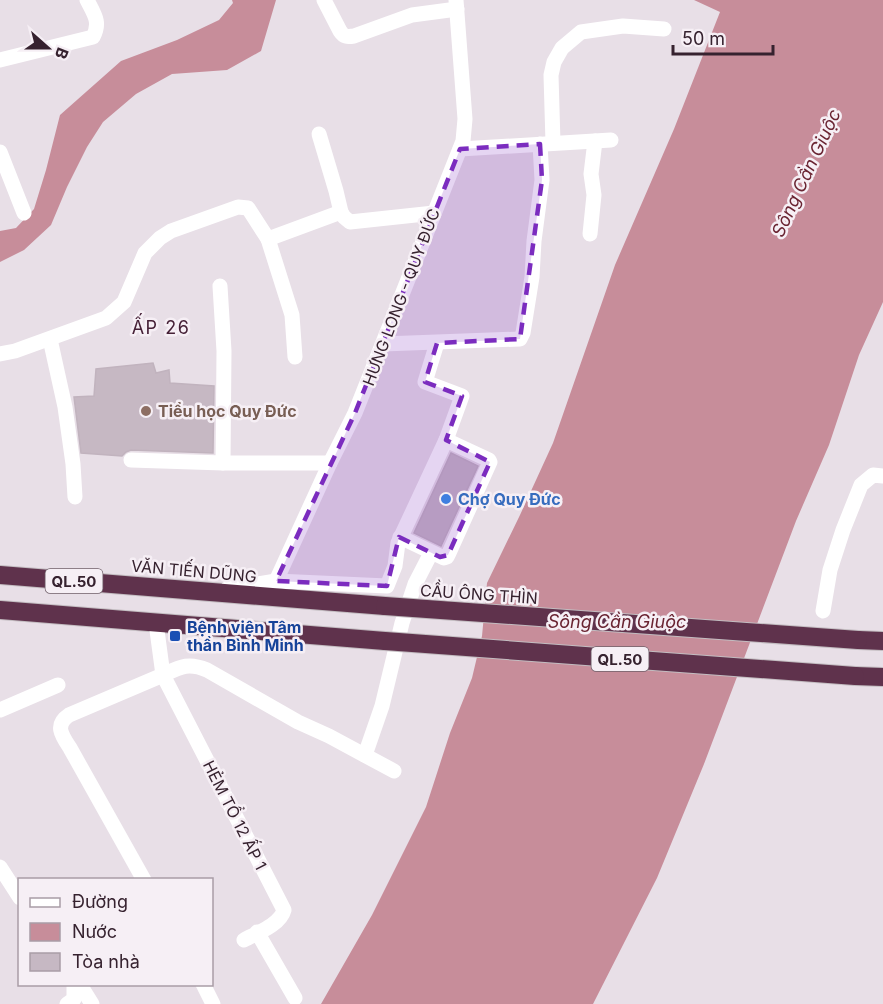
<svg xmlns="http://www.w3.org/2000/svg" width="883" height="1004" font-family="Inter,sans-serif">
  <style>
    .water { fill: #c78d9a }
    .building { fill: #c6b8c3; stroke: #c1b3be; stroke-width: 1.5 }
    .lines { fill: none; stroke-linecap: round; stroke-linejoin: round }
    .highway-casing { stroke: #c3bdc1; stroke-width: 20 }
    .minor { stroke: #fff; stroke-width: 15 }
    .highway { stroke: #5f324c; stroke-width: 18 }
    .highway-bridge-casing { stroke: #c3bdc1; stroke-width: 20; stroke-linecap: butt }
    .highway-bridge { stroke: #5f324c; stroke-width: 18 }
    .marked { fill: #7b2cbf; fill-opacity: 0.2; stroke: #7b2cbf; stroke-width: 4.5; stroke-dasharray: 12 8; stroke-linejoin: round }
    .education-dot { fill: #8d6e63; stroke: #f6eff5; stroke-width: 2 }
    .shop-dot { fill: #3f7fe0; stroke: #f6eff5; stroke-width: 2 }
    .transit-dot { fill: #1a4fb4; stroke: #f6eff5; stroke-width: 2 }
    .labels { text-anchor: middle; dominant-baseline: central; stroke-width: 5; stroke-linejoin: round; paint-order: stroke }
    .shield { fill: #f6eff5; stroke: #70606a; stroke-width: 1.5 }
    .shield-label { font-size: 15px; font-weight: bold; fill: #36222f }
    .street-label { font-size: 16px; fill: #36222f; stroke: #f6eff5 }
    .education-label { font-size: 16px; font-weight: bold; fill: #785e54; stroke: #f6eff5; text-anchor: start }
    .shop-label { font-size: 16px; font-weight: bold; fill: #366cbe; stroke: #f6eff5; text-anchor: start }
    .transit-label { font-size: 16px; font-weight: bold; fill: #164399; stroke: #f6eff5; text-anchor: start }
    .water-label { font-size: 18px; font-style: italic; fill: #6a2432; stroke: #f6eff5 }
    .neighbourhood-label { font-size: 18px; letter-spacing: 1.5px; fill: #462137; stroke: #f6eff5 }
  </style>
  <rect width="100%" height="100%" fill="#e8dfe7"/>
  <!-- water -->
  <g class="water">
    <polygon points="232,0 276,0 261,51 227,70 172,74 136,94 103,122 87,147 67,187 51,225 24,250 0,262 0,231 16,228 34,209 46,170 60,115 121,61 177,40 219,20 233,3"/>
    <polygon points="694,0 883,0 883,302 859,355 829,445 796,521 704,764 657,878 593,1004 321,1004 372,915 426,807 450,733 472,678 482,636 487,583 520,515 553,443 615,265 674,129 720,12"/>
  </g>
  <!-- building -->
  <g class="building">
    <polygon points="153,363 156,373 169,370 170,383 214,386 213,453 131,450 126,452 122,456 81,453 74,397 94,396 96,369"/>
    <polygon points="451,453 478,466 441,546 414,533"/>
  </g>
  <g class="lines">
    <!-- highway casing -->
    <g class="highway-casing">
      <g id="highway">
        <polyline points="0,575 385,606"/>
        <polyline points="0,610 385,641"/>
        <polyline points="858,640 883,641"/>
        <polyline points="855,676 883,677"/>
      </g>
    </g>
    <!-- minor -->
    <g class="minor">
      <path d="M324,0L340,31C344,37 347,37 354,36L412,15L457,9"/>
      <path d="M0,60L93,37C101,22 94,14 87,0"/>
      <polyline points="319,134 336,191 341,212 344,217 350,222 434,213"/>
      <polyline points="553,143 551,75 554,62 562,48 581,32 623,26 664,29"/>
      <polyline points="460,149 611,140"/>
      <polyline points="0,152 24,213"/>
      <polyline points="590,234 594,195 591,174 595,141"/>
      <polyline points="268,239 292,315 295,357"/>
      <polyline points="220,286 224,351 223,463"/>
      <polyline points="50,339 65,407 73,464 75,497"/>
      <polyline points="383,344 520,339 523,333 532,277 534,241 542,180 540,144"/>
      <polyline points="0,354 15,351 106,318 124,302 145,253 160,238 171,231 238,207 248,208 268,239 341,212"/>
      <polyline points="131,460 223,463 330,463"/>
      <polyline points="400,537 444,558 447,557 449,553 490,462 489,460 446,440"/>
      <polyline points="276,581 330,463 355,413 463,141 465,119 456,0"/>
      <polyline points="227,589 276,581 387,586 395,566 398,543 446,440 462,396 425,382 437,343"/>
      <polyline points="823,611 830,570 843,530 861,485 873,475 883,476"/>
      <polyline points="0,710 58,685"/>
      <polyline points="365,755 382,706 402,623 415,584 431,553"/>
      <polyline points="0,867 20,898"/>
      <path d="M144,880L70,748C62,736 54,725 69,715L163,675L156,623"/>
      <polyline points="257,932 295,998"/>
      <path d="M244,940C257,933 280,925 284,910L163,675C180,667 188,662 207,670L298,722L329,736L394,771"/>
      <polyline points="78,984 82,988 92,1004"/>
      <polyline points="203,984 213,1004"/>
      <polyline points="67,1004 74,999 74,984"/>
    </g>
    <!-- highway -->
    <use href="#highway" class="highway"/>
    <!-- highway-bridge casing -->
    <g class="highway-bridge-casing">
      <g id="highway-bridge">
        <polyline points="385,606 858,640"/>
        <polyline points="385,641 855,676"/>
      </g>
    </g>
    <!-- highway-bridge -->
    <use href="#highway-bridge" class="highway-bridge"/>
  </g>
  <!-- marked area -->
  <path class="marked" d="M540,144L542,180L520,339L437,343L425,382L462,396L446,440L490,462L448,555L440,557L399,537L387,586L276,581L355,413L460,149Z"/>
  <!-- markers -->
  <circle class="education-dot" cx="146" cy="411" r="6"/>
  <circle class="shop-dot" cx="446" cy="499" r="6"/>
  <rect class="transit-dot" x="169" y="630" width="12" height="12" rx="3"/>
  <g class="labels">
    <!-- shield labels -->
    <g class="shield">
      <rect x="45.5" y="569" width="57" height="24" rx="4.5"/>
      <rect x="591.5" y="647" width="57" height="24" rx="4.5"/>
    </g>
    <g class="shield-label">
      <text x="74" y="581">QL.50</text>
      <text x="620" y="659">QL.50</text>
    </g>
    <!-- street labels -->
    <g class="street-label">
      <text transform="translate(401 297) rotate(-69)">HƯNG LONG - QUY ĐỨC</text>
      <text transform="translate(194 571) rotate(5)">VĂN TIẾN DŨNG</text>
      <text transform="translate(479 594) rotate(4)">CẦU ÔNG THÌN</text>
      <text transform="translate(235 815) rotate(63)">HẺM TỔ 12 ẤP 1</text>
    </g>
    <!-- education labels -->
    <g class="education-label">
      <text x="158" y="411">Tiểu học Quy Đức</text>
    </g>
    <!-- shop labels -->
    <g class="shop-label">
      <text x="458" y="499">Chợ Quy Đức</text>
    </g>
    <!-- transit labels -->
    <g class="transit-label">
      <text x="187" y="627">Bệnh viện Tâm<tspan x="187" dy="18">thần Bình Minh</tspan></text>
    </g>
    <!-- water labels -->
    <g class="water-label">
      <text transform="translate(806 173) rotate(-65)">Sông Cần Giuộc</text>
      <text x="617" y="621">Sông Cần Giuộc</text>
    </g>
    <!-- neighbourhood labels -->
    <g class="neighbourhood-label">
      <text x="161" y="327">ẤP 26</text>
    </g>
  </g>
  <!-- legend -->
  <rect x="18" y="878" width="195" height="108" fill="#f6eff5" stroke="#a99da6" stroke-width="1.5"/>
  <rect x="30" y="898" width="30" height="9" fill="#ffffff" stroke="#a99da6" stroke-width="1.5"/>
  <text x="72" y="908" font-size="18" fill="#36222f">Đường</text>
  <rect x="30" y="923" width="30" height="18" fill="#c78d9a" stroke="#a99da6" stroke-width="1.5"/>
  <text x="72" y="938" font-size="18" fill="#36222f">Nước</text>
  <rect x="30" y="953" width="30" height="18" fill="#c6b8c3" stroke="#a99da6" stroke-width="1.5"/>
  <text x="72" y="968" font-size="18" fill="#36222f">Tòa nhà</text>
  <!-- north arrow -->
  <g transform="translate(48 48) rotate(111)" stroke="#f6eff5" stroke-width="4.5" paint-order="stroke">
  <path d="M0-4.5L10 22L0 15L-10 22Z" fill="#36222f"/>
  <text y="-9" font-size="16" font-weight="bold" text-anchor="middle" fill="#36222f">B</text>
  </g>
  <!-- scale -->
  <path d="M673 45v9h100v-9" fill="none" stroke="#36222f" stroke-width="3"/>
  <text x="682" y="45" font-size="18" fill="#36222f" stroke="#f6eff5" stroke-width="4.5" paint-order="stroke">50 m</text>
</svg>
